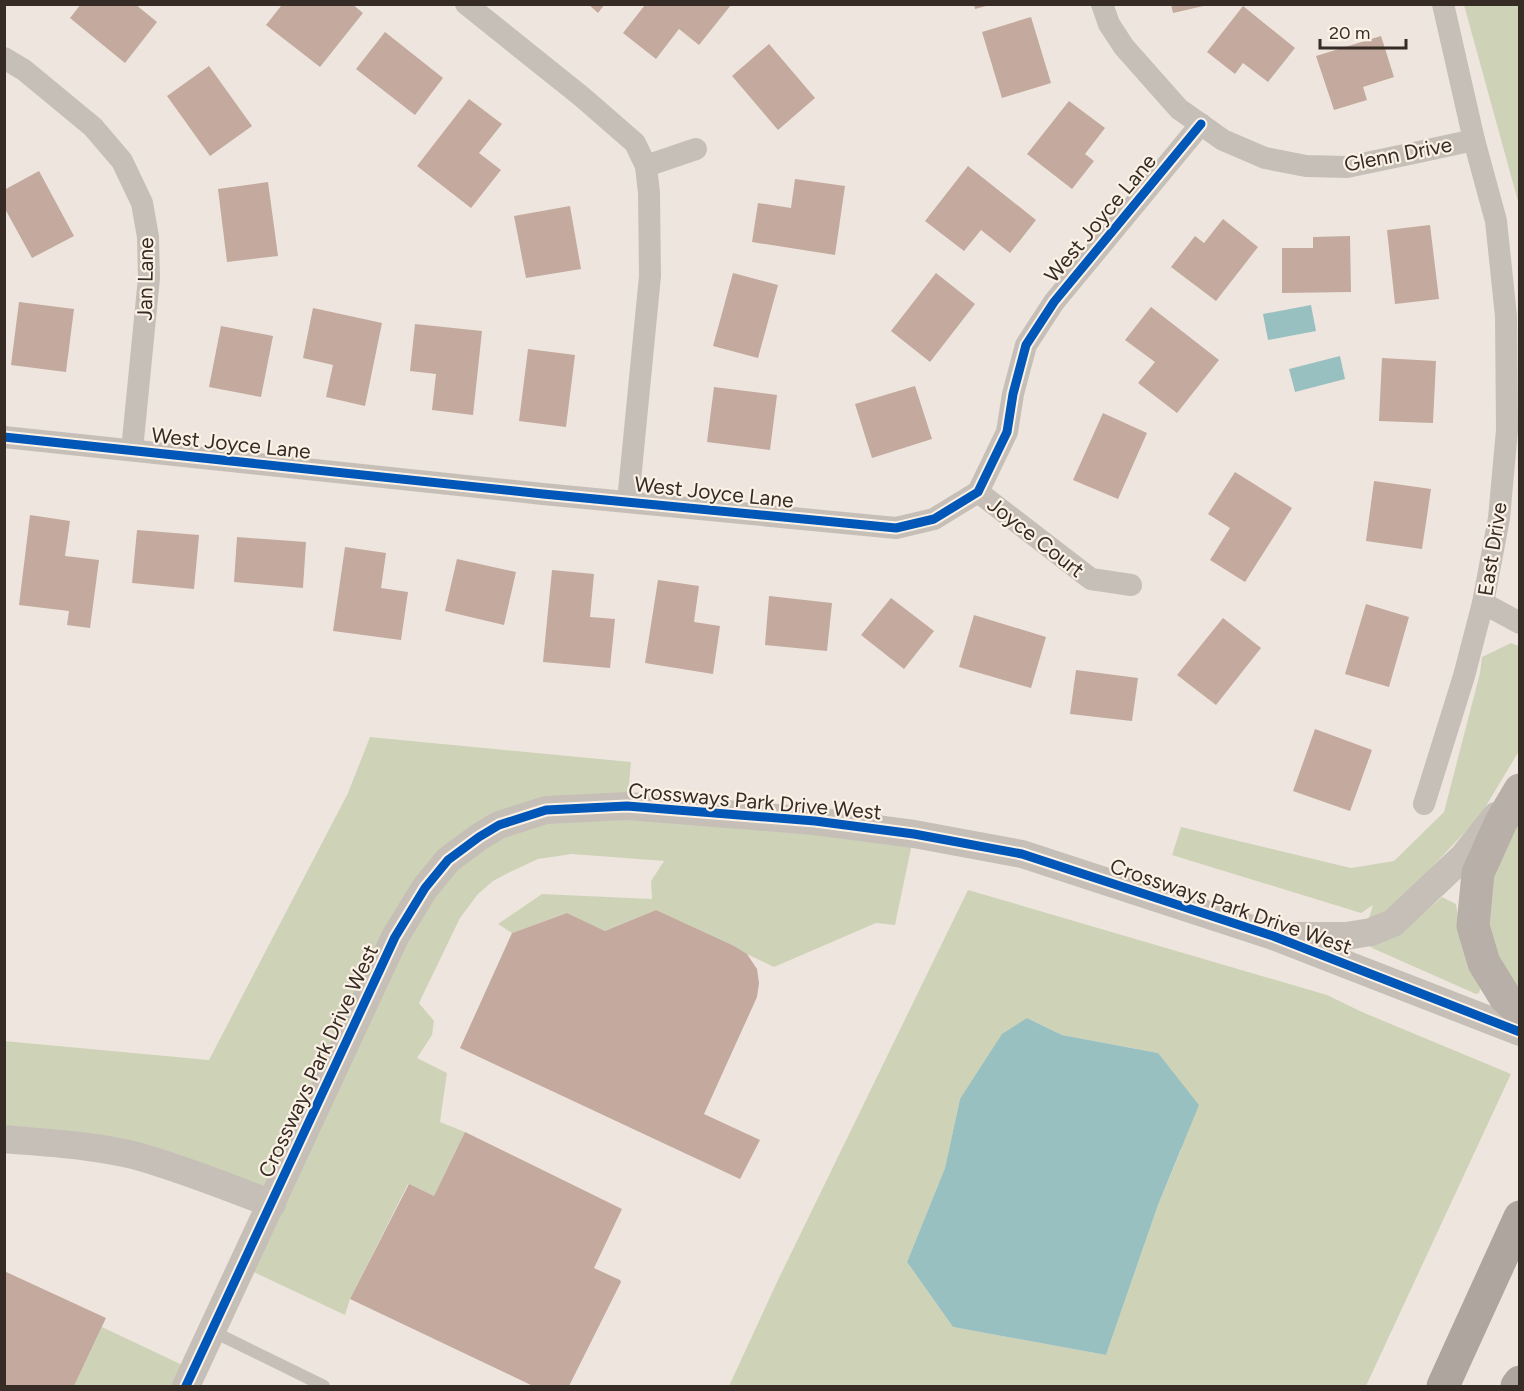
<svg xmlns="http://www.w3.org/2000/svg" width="1524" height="1391" font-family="Figtree,sans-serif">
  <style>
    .green { fill: #ced3b7; fill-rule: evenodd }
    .water { fill: #99c0c0 }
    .building { fill: #c3a99e }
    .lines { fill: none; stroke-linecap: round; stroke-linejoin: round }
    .service { stroke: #c6bfb8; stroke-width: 12 }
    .minor { stroke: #c6bfb8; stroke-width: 22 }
    .tertiary { stroke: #c6bfb8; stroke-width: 28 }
    .secondary { stroke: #b7afa8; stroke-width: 33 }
    .motorway { stroke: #ada59e; stroke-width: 33 }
    .cycleway-casing { stroke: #fbf1e5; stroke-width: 13 }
    .cycleway { stroke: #0057b8; stroke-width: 9 }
    .labels { text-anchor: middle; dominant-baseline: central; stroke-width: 4.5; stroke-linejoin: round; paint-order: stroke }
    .street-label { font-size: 21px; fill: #372b26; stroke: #fbf1e5 }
  </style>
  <rect width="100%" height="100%" fill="#eee6de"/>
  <!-- green -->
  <g class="green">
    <polygon points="1464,5 1519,5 1519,205"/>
    <polygon points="1511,643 1519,646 1519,751 1480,816 1405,896 1366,927 1373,905 1361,913 1172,855 1181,827 1351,868 1394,861 1444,812 1480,673 1482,657"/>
    <polygon points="370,737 631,762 627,806 914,834 895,925 876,923 774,967 656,910 605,931 567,913 512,933 498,924 542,894 652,899 651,881 664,861 572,854 538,859 508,873 493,881 478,894 460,918 419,1003 434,1021 432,1035 417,1058 447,1073 440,1122 465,1132 434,1196 408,1184 350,1299 345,1315 243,1267 272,1204 137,1156 5,1139 4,1041 209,1060 348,793"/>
    <polygon points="1519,821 1519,1000 1486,943 1485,900 1500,852"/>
    <path d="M968,890L1327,995L1362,1012L1511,1074L1366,1386H729L777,1282ZM1027,1018L1062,1035L1158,1053L1181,1150L1158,1205L1106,1355L953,1327L907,1262L945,1168L960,1099Z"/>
    <path d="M1442,897L1456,904L1464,953L1481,987L1479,993L1476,994L1372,948L1370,946C1398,932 1420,918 1442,897Z"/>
    <polygon points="102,1327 195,1371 187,1386 74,1386"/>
  </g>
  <!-- water -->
  <g class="water">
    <polygon points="1311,305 1316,331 1268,340 1263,314"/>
    <polygon points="1340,356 1345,379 1295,392 1289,369"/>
    <polygon points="1027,1018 1062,1035 1158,1053 1199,1105 1158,1205 1106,1355 953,1327 907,1262 945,1168 960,1099 1002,1034"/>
  </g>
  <!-- building -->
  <g class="building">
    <polygon points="81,4 135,4 157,22 125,63 70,18"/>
    <polygon points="279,4 352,4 363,13 320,67 266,25 281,6"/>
    <polygon points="588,4 605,4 598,13"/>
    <polygon points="974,4 990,4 990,5 975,9"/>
    <polygon points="1171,4 1207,4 1208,5 1173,13"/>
    <polygon points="645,5 731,5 699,45 679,29 656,59 623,33"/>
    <polygon points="1243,6 1295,48 1268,82 1243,63 1235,74 1207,52"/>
    <polygon points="1031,17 1051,83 1002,98 982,32"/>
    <polygon points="385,32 443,78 415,115 356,69"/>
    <polygon points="1381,36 1394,77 1363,87 1367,100 1334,110 1316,56"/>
    <polygon points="769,44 815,98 778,130 732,76"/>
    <polygon points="209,66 252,126 210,156 167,96"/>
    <polygon points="469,99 502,124 479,153 501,170 471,208 417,166"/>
    <polygon points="1069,101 1105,128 1085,154 1094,161 1072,189 1027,154"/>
    <polygon points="968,166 1036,220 1010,253 981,230 964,251 925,221"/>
    <polygon points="39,171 74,236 32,258 4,207 4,190"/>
    <polygon points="795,179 845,186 835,255 752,242 758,203 791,208"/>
    <polygon points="268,182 278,256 227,262 218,189"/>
    <polygon points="570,206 581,269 526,278 514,216"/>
    <polygon points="1223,219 1258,247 1216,301 1171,267 1195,236 1204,243"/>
    <polygon points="1430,225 1439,299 1395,304 1387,230"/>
    <polygon points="1350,236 1351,292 1282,293 1282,248 1313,248 1313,237"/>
    <polygon points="733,273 778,285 758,358 713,346"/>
    <polygon points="936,273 975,304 930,362 891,331"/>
    <polygon points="19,302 74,309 66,372 11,365"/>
    <polygon points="1151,307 1219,360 1177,413 1138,383 1155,362 1125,340"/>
    <polygon points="313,308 382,323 365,406 326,397 333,365 303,358"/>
    <polygon points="415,324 482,331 473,415 432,410 436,374 410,371"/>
    <polygon points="221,326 273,336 261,397 209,387"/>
    <polygon points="528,349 575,355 566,427 519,421"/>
    <polygon points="1382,358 1436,361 1433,423 1379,421"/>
    <polygon points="915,386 932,439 872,458 855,404"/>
    <polygon points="714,387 777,395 770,450 707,442"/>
    <polygon points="1103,413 1147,433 1118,499 1073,480"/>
    <polygon points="1235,472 1292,508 1245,582 1210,560 1230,528 1208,514"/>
    <polygon points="1374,481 1431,489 1422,549 1366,541"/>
    <polygon points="30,515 70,521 65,556 99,560 90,628 67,625 69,611 19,605"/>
    <polygon points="137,530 199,535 194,589 132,583"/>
    <polygon points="237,537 306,542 303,588 234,582"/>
    <polygon points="345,547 386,553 381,588 408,592 401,640 333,631"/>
    <polygon points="457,559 516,572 504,625 445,611"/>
    <polygon points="552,570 594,574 590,617 615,619 610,668 543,662"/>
    <polygon points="658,580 699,586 694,622 720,626 713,674 645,663"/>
    <polygon points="769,596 832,603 827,651 765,645"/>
    <polygon points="891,598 934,631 904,669 861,635"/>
    <polygon points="1366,604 1409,617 1389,687 1345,674"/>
    <polygon points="974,615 1046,637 1031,688 959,667"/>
    <polygon points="1223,618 1261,648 1216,705 1177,675"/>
    <polygon points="1076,670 1138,678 1132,721 1070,714"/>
    <polygon points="1315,729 1372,750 1350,811 1293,791"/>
    <polygon points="656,910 734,946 747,954 757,969 759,983 757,997 704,1114 760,1140 740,1179 460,1048 512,933 567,913 605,931"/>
    <polygon points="465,1132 622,1209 594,1268 620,1280 621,1282 569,1386 533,1386 350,1299 409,1184 434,1196"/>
    <polygon points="4,1271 106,1318 74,1386 4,1386"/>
  </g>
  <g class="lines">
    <!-- service -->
    <polyline class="service" points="212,1331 324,1386"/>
    <!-- minor -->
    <g class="minor">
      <polyline points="466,4 581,96 635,143 646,166 649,193 650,276 628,501"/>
      <polyline points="1102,4 1109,24 1124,47 1179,109 1223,140 1265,158 1306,166 1347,167 1414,153 1474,140"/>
      <polyline points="4,58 24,70 93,127 122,161 142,203 148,237 149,278 132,450"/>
      <polyline points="646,166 696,149"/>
      <polyline points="4,437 543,494 896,528 934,519 978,492 1007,432 1013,394 1026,345 1054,302 1201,124"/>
      <polyline points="978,492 1091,579 1131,585"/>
      <polyline points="1483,603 1520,623"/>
      <polyline points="1424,804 1464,676 1483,603 1499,518 1507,430 1506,316 1496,221 1474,140 1443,4"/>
    </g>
    <!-- tertiary -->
    <g class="tertiary">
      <polyline points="1290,936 1346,936 1371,932 1393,923 1463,857 1496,816"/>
      <path d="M4,1139C48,1143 94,1145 137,1156C183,1169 228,1187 272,1204"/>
      <polyline points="186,1386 395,937 425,888 448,860 479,837 499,825 546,810 627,806 815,821 914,834 1022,854 1273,936 1520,1032"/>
    </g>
    <!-- secondary -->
    <polyline class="secondary" points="1520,790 1501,822 1478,873 1473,926 1484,963 1505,997 1520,1011"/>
    <!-- motorway -->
    <g class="motorway">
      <polyline points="1443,1386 1520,1217"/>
      <polyline points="1517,1386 1520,1382"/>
    </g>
    <!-- cycleway casing -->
    <g class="cycleway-casing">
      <g id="cycleway">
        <polyline points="4,437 543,494 896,528 934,519 978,492 1007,432 1013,394 1026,345 1054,302 1201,124"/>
        <polyline points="186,1386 395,937 425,888 448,860 479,837 499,825 546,810 627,806 815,821 914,834 1022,854 1273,936 1520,1032"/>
      </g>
    </g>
    <!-- cycleway -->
    <use href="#cycleway" class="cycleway"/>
  </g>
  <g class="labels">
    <!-- street labels -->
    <g class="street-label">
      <text transform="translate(1398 154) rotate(-11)">Glenn Drive</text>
      <text transform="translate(1100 218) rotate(-50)">West Joyce Lane</text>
      <text transform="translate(145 279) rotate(-89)">Jan Lane</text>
      <text transform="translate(231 443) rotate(6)">West Joyce Lane</text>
      <text transform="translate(714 492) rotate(6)">West Joyce Lane</text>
      <text transform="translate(1036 537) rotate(38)">Joyce Court</text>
      <text transform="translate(1492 549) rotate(-81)">East Drive</text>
      <text transform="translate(755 801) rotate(5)">Crossways Park Drive West</text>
      <text transform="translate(1231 906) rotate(19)">Crossways Park Drive West</text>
      <text transform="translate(318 1061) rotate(-65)">Crossways Park Drive West</text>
    </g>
  </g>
  <!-- border -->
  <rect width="1524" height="1391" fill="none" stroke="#372b26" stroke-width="12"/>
  <!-- scale -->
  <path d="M1320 39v9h86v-9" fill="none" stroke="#372b26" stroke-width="3"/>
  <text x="1329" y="39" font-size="18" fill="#372b26" stroke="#fbf1e5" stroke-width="4.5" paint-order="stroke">20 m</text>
</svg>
